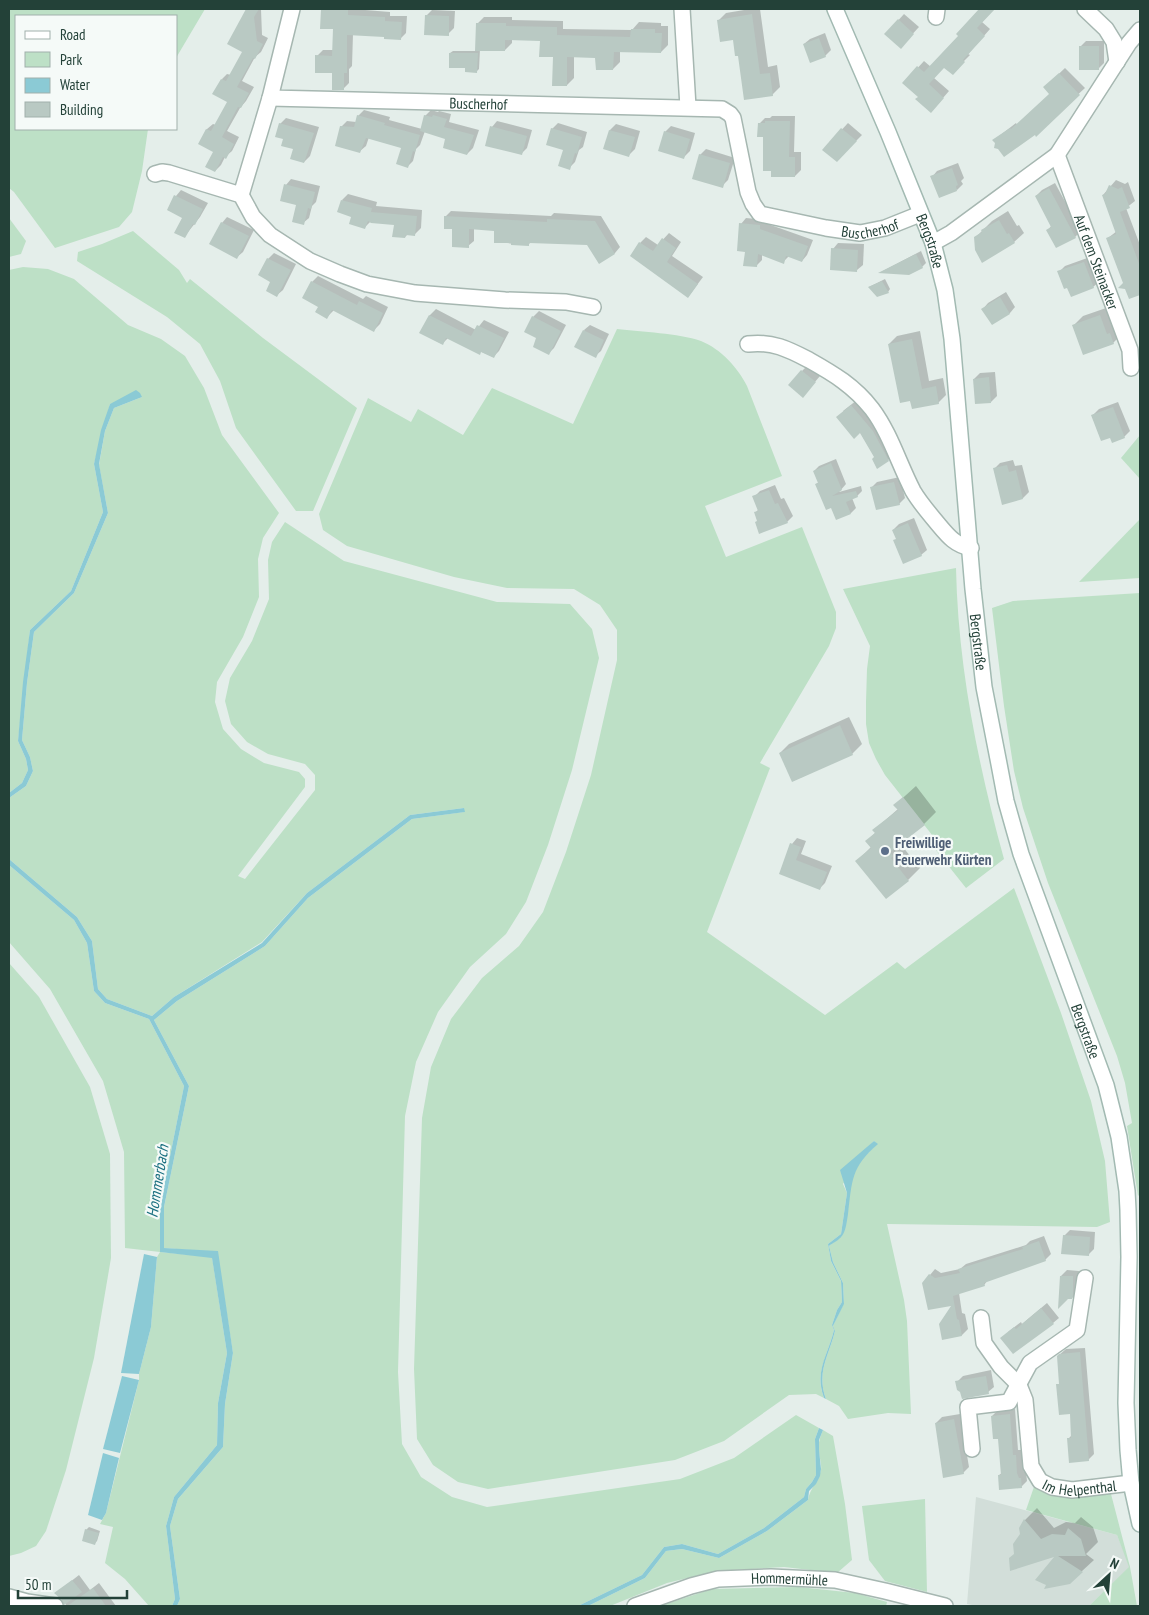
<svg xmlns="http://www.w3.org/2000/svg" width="1149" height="1615" font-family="'PT Sans Narrow',sans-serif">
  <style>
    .built { fill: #d2ded9 }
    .green { fill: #bde0c6 }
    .water { fill: #8bcad5 }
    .shadow { fill: #0003 }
    .building { fill: #b9c9c3 }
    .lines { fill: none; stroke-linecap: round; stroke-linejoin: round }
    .minor-casing { stroke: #a6b7b1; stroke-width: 18 }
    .secondary-casing { stroke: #a2bab2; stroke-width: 18 }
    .minor { stroke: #fff; stroke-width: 15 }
    .secondary { stroke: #fff; stroke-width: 15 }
    .service-dot { fill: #5c6f8a; stroke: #f5faf8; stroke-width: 2 }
    .labels { text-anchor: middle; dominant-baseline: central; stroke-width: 4.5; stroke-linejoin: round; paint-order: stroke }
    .street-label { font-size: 15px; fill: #234138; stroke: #f5faf8 }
    .service-label { font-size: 15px; font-weight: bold; fill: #4e5e75; stroke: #f5faf8; text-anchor: start }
    .water-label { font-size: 16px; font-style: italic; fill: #1a7080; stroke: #f5faf8 }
  </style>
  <rect width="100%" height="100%" fill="#e4eeea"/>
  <!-- built -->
  <polygon class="built" points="976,1497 1117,1535 1130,1567 1089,1606 977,1606 967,1604"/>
  <!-- green -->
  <g class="green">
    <polygon points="9,9 205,9 176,58 176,16 16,16 16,129 148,129 142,171 132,212 119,227 55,248 14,192 9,188"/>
    <polygon points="9,218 26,241 21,254 9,257"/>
    <polygon points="133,231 179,270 187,283 190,279 263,338 357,408 313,511 296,511 236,428 220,381 200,344 167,317 77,261 78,252 102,244"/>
    <polygon points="23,267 48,269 74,279 128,325 161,339 185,356 204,388 222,435 279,513 263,538 258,559 259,597 243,637 217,682 215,702 223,729 241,749 264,763 299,772 305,779 305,787 238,876 245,879 315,790 315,775 305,764 268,754 247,742 231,724 225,701 230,678 252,641 269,599 268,560 272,542 285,522 344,561 497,602 570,604 592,629 599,658 572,770 548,845 526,902 506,934 470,967 438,1012 416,1062 405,1116 398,1372 402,1444 421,1477 452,1497 487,1507 680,1479 734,1458 796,1415 819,1428 815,1439 816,1475 812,1482 806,1489 804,1497 764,1528 718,1554 682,1544 664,1547 642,1575 578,1606 177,1606 180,1599 170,1526 178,1499 223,1447 225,1404 233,1353 217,1252 164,1248 164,1207 189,1086 154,1020 177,1001 265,946 308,898 412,819 464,812 464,808 410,815 307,893 262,942 174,997 152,1016 107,999 98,989 92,941 77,917 9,859 9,798 26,786 33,771 30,757 22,740 27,683 34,632 74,593 108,513 99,465 105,431 114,408 142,397 110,404 94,464 103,512 71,591 30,630 18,741 26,759 28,770 22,783 9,793 9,270"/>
    <path d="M617,329C642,332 678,333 701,341C721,349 738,368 747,386L782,476L705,506L726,557L802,527L836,612V628L829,646L760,763L770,768L707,932L825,1015L897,962L905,969L1014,888L1061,1013L1091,1101L1105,1161L1110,1222L1097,1227L887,1224L904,1300L907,1321L911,1414L888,1413L848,1419L839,1406L826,1399C816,1372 829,1356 835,1331L833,1326L844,1303L843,1283L833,1262L829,1246L842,1236C845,1217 848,1183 857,1167C862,1158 870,1151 877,1144L874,1141L866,1149L843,1184L847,1193L841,1234L828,1244L831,1261L841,1281L842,1302L837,1310L832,1325L834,1330C828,1355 814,1372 824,1398L816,1394L789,1395L724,1441L675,1460L488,1489L458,1482L433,1465L417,1439L414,1369L422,1118L431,1067L451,1019L482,978L519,946L543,912L566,852L591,775L617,660V630L600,605L574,589L507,588L454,577L347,546L323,530L319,514L368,398L411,422L418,409L463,435L492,388L573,424Z"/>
    <polygon points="1140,435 1140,479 1121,458"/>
    <polygon points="1140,519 1140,578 1079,582"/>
    <path d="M956,568C958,667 978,764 1004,859L966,888L935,849L936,840L885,775L876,759L869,743L866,724V702L867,669L870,646L843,589Z"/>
    <polygon points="1140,593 1140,1194 1138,1196 1127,1126 1132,1123 1125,1083 1117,1056 1048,883 1023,808 1014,771 1004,706 992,608 1013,601"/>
    <polygon points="9,865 74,920 87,943 94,991 105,1003 149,1019 184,1086 160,1207 160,1252 212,1257 227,1353 218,1403 217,1445 174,1497 166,1526 175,1599 172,1606 149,1606 125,1579 105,1563 113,1527 100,1524 106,1513 139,1380 139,1374 151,1327 157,1257 160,1252 125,1248 124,1152 103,1081 50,989 9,942"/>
    <polygon points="9,963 39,997 90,1087 110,1154 111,1258 94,1358 66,1470 46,1531 36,1546 21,1553 9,1556"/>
    <path d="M823,1430L833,1436L845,1504L852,1560L837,1573L784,1567L716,1571L667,1583L610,1606H588L645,1578L666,1551L682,1549L719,1558L767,1531L808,1500C810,1488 818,1482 821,1470C822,1464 819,1457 819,1450C818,1443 820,1437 823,1430Z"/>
    <polygon points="1035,1484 1111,1494 1130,1567 1137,1606 1089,1606 1129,1567 1117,1535 1026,1510"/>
    <polygon points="925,1499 927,1592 885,1581 869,1560 862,1506"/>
    <polygon points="799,1587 855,1593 887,1602 886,1606 660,1606 712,1589"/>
  </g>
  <!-- water -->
  <g class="water">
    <polygon points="136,390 140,393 142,397 114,408 105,431 99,464 108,513 74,593 34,632 27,683 22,740 30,757 33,771 26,786 9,798 9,793 22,783 28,770 26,759 18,741 23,682 30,630 71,591 103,512 94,464 101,430 110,404"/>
    <polygon points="464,808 465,812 412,819 308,898 265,946 177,1001 154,1020 189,1086 164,1207 164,1248 218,1251 233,1353 225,1404 223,1447 178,1499 170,1526 180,1599 177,1606 172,1606 175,1599 166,1526 174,1497 217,1445 218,1403 227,1353 212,1258 160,1252 160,1207 184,1086 149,1019 105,1003 94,991 87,943 74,920 9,865 9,859 77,917 92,941 98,989 107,999 152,1016 174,997 262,943 307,893 410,815"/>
    <path d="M874,1141L878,1144C851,1167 852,1181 848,1214C847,1220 846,1231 842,1236C839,1240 833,1243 829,1246L833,1262L843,1283L844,1304L833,1326L835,1331C829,1356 816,1372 826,1399L824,1398C814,1371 828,1355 834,1330L832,1325L837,1310L842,1302L841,1281L831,1261L828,1244L841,1234L847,1193L840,1170Z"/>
    <polygon points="144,1254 157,1257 151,1327 139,1374 121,1373"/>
    <polygon points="122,1376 139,1380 120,1453 103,1449"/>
    <polygon points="819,1428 823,1430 819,1440 819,1450 821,1469 820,1476 816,1484 809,1491 808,1500 767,1531 719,1558 682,1549 666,1551 645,1578 588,1606 578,1606 642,1575 664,1547 682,1544 718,1554 764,1528 804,1497 806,1489 812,1482 816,1475 815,1439"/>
    <polygon points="103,1453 119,1458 106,1513 102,1520 88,1515"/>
  </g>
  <!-- shadow -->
  <g class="shadow">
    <polygon points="247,9 261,9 262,35 268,38 261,52 255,57 242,81 254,87 246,101 240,108 227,131 239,137 232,151 225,157 221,165 215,171 214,151 200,143 207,129 213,124 216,125 229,101 222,79 227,74 231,75 244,52 229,44"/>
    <polygon points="322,9 353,9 390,12 390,16 407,16 406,33 400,39 386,35 353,34 352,66 349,69 349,83 343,89 333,72 317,56 323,50 334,50 334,28 322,28"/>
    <polygon points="750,9 760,9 768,67 777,65 780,87 772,95 739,55 734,39 718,21 726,13"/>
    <polygon points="981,9 994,9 982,22 990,29 968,54 970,55 952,73 944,66 934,78 949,91 936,106 919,97 904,83 924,61 931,67 960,35 958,34"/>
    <polygon points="432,10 455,11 454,28 448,34 426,16"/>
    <polygon points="904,14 919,27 906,41 886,34"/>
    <polygon points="484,17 512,17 512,20 563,21 563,29 632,30 639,22 661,23 661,26 668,26 668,45 661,52 620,51 620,62 613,69 596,57 574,56 574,78 567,85 554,56 541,39 512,39 512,43 505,50 480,49 479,69 477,71 466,67 450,53 453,51 477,51 477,24"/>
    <polygon points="825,33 831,50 825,56 804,44 810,39"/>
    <polygon points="1086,41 1104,41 1104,63 1098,69 1080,47"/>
    <polygon points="1065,68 1085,88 1035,134 994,140 1016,123 1017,125 1051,94 1045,87"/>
    <polygon points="364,110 390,117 389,120 422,129 425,116 431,110 438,112 439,111 451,114 449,122 479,130 473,148 467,154 447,138 425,131 420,145 416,149 413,161 408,166 403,147 369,137 366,146 360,151 341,127 347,121 356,122 358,116"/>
    <polygon points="772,116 795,116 794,152 801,152 801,170 795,176 764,136 759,124 765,118 770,118"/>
    <polygon points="286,118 319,127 310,156 304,162 295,148 285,138 280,124"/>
    <polygon points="497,121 532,130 527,148 521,154 492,127"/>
    <polygon points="558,123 587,132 583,147 579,150 575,162 569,168 564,149 552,129"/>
    <polygon points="848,123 862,135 837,160 824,149"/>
    <polygon points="616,124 640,131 635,149 629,155 605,148 610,130"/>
    <polygon points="671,126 695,133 690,151 684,157 665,132"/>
    <polygon points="706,149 735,158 728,180 722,186 700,155"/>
    <polygon points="958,163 964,178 961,181 963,184 957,190 932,177 937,171"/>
    <polygon points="291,179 320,186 316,202 312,206 309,218 303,223 298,204 286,185"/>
    <polygon points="1116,180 1125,184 1128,182 1135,201 1126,208 1140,245 1140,293 1130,297 1108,238 1117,231 1103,195"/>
    <polygon points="1055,183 1081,231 1075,237 1048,230 1052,225 1036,196 1042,190"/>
    <polygon points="181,190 208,203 200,217 184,237 183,217 168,210 176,196"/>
    <polygon points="348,194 377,202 376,206 422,210 421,228 415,234 408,234 405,237 395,224 371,221 365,227 353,216 342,200"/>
    <polygon points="451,211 551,216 554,213 601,216 620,247 615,253 599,263 588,244 531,242 528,245 495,242 495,230 474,228 474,241 468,246 445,217"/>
    <polygon points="1008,211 1017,226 1019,225 1024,233 1014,242 982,261 975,238 992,221"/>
    <polygon points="227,217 254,230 243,252 237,257 222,223"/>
    <polygon points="746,218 766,220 765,223 813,240 807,255 802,261 789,256 783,262 762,254 762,260 756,266 746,250 741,224"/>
    <polygon points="669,233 681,242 672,256 703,277 688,297 640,243 646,237 658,245"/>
    <polygon points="838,243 864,244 863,265 857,270 833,249"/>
    <polygon points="921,251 926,263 922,267 881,272"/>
    <polygon points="274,253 296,264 283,290 277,295 272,281 268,259"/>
    <polygon points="1090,257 1099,282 1093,287 1059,272 1065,266"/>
    <polygon points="318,276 363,299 366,296 388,307 380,324 374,330 334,310 327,317 320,306 312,282"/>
    <polygon points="885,279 890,289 888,292 869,287"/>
    <polygon points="1006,292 1015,307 1010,313 992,324 983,309 988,303"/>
    <polygon points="1109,307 1122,334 1113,343 1074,325 1083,316"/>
    <polygon points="436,309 476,330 484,320 509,332 499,351 493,357 449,337 442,344 421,333 430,315"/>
    <polygon points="539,311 566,325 554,348 548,354 537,338 533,317"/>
    <polygon points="590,325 609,334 601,351 595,356 584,330"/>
    <polygon points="920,331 929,381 943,378 946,395 938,403 913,408 889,344 897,336"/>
    <polygon points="808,365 820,376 808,390 802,371"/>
    <polygon points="995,372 997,396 991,402 974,379 980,373"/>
    <polygon points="857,400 894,455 888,460 875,457 860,432 843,411"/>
    <polygon points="1118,402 1130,431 1124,437 1110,437 1093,415 1099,409"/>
    <polygon points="836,459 846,484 839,492 861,486 862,491 857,496 852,498 856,508 851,513 837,518 832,506 816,484 819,482 814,471 819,466"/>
    <polygon points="1013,460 1015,466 1022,465 1029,492 1023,498 1003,503 994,469 1000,463"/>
    <polygon points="900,477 905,498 899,504 871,488 877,482"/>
    <polygon points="775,485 781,499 784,498 793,516 787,522 758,520 755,513 759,509 754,497 760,491"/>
    <polygon points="914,518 927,550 921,555 897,539 893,530 899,524"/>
    <polygon points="849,717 862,744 852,754 793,781 780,753 789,744"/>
    <polygon points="916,786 936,812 924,824 903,841 905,843 902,846 920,868 908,880 857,861 871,847 867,841 876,832 874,830 898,809 895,805"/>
    <polygon points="797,838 806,841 801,854 832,866 825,883 820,888 780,873 792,844"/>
    <polygon points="1070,1230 1095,1232 1094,1249 1088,1255 1064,1236"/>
    <polygon points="1044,1236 1051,1254 1045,1260 988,1280 984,1285 959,1293 962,1313 965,1314 968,1329 962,1335 943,1339 954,1304 930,1275 935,1269 941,1273 960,1269 966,1264 1026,1245 1030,1241"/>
    <polygon points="1067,1270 1079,1271 1078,1292 1072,1298 1067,1298 1061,1276"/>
    <polygon points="1047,1303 1059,1318 1053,1323 1008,1332 1021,1322 1022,1324"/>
    <polygon points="1085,1348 1094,1454 1088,1460 1068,1439 1072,1435 1071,1413 1058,1385 1060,1383 1058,1356 1066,1349"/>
    <polygon points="991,1370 994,1387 988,1392 957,1382 963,1376"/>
    <polygon points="1015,1409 1018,1450 1021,1450 1024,1472 1026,1472 1027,1481 1021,1487 999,1475 1002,1473 999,1437 992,1416 998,1410"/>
    <polygon points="960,1414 969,1467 963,1473 936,1423 942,1417"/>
    <polygon points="1037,1508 1054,1528 1066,1522 1075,1523 1081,1517 1093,1527 1098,1542 1086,1554 1094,1560 1069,1583 1046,1587 1058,1554 1015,1554 1025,1520"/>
    <polygon points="89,1527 100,1531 97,1541 95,1543 86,1530"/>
    <polygon points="79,1575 90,1590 99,1583 116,1606 66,1606 65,1601 56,1593"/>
  </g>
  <!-- building -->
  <g class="building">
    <polygon points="246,9 259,9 254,17 257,41 263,44 255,59 253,58 237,87 249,93 241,108 238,107 222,137 234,144 226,159 223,157 215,172 205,167 213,152 198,144 206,129 211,131 227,102 212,94 221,79 226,81 242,52 227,44"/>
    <polygon points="321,9 348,9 348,15 385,17 385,21 402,22 401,40 384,39 384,37 347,35 347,73 344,73 344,90 332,90 332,73 315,73 315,55 332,56 333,29 320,29"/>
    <polygon points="979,9 995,9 977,28 985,36 963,60 965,62 953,75 944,68 929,84 944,98 931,113 915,99 918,97 902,83 917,66 924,72 958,36 956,34"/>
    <polygon points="752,14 760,74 770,73 773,96 744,100 738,56 735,56 733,40 720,42 717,20"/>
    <polygon points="425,15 449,16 449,36 424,35"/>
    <polygon points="898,19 914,34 901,49 884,34"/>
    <polygon points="476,23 506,23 506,26 557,27 557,35 630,37 631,29 655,29 655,33 662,33 661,53 614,52 613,70 596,70 595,58 567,57 567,86 552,86 553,57 539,57 540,41 505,40 505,51 475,51"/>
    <polygon points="819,38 826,57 810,63 803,44"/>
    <rect x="1079" y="46" width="20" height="24"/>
    <polygon points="449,53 478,53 477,73 465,72 465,68 449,68"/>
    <polygon points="1059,73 1080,95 1036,137 1035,135 1004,157 998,149 994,148 995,143 992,140 1010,128 1011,129 1049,94 1043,87"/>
    <polygon points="357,115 385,123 384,125 420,135 415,152 413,151 408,168 396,164 401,148 366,138 360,153 335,146 340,126 354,127"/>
    <polygon points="424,115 432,117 433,115 447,119 444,127 474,135 467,155 443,148 445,139 420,131"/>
    <polygon points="765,121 790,121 789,157 795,157 795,177 771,177 771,171 763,171 763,137 757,137 758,123 765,123"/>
    <polygon points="279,123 314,133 304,163 290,159 293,149 281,146 283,139 275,137"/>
    <polygon points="490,126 527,136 522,155 485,146"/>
    <polygon points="551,128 582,137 577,154 575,153 570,170 558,166 563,150 546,145"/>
    <polygon points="841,128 857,141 837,162 822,150"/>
    <polygon points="609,130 635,137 629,157 603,149"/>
    <polygon points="664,131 690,139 684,159 658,151"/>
    <polygon points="699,154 730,163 723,188 692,179"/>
    <polygon points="952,168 958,185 956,186 957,191 939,198 930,176"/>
    <polygon points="284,184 315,192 311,209 308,208 304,225 292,222 296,205 280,201"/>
    <polygon points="1109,185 1118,189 1122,187 1130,208 1120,212 1140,266 1140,295 1129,299 1125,289 1118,288 1123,283 1106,238 1116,234 1102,195 1105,194"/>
    <polygon points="1049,188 1076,238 1056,248 1046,230 1051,227 1035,196"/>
    <polygon points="174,195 203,209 195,225 193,224 185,238 174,233 182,218 167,210"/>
    <polygon points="341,200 372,208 371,212 417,216 415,236 406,235 405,238 392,237 394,225 371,223 368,221 365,229 349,224 351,217 337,212"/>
    <polygon points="444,216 547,222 547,219 595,221 615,254 599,264 587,245 529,243 529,246 511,245 511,243 494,243 494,231 469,229 469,248 452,247 452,229 444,229"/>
    <polygon points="999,220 1007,234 1009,233 1015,243 982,263 975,250 974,237 982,232 981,230"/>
    <polygon points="221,222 249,236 237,259 209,244"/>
    <polygon points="739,223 760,225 760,229 808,246 802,262 786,256 784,264 758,254 757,267 743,266 745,252 737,251"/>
    <polygon points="662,238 676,248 667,262 698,284 688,298 630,256 639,242 653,251"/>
    <polygon points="831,248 858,250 857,272 830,270"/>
    <polygon points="916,254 923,268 909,275 878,273"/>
    <polygon points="267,258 291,270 277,297 266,291 270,282 258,275"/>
    <polygon points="1084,262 1094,288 1071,297 1067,288 1064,289 1057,271"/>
    <polygon points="311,281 357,305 359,301 383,313 374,332 332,310 327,319 315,312 318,307 302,298"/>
    <polygon points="882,281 889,293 877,297 868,287"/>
    <polygon points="1000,297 1010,314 992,325 981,309"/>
    <polygon points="429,315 471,336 477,325 504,338 494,358 481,352 480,355 446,338 443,345 419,333"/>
    <polygon points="1100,315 1107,334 1110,333 1114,344 1083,355 1072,325"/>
    <polygon points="532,316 561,331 549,355 533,347 536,338 524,332"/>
    <polygon points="583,330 604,340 596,358 574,347"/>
    <polygon points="912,339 922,389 936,386 939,404 912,409 910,401 900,403 888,344"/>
    <polygon points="801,370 816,382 803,398 788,385"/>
    <polygon points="989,377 991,403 975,404 973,379"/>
    <polygon points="851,405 873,431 889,461 877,469 872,459 874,457 860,433 854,439 836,417"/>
    <polygon points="1113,407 1125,438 1112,443 1110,438 1101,441 1091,415"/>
    <polygon points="831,463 842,490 832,496 856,491 858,497 846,502 851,514 836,520 831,508 826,510 815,484 818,483 813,471"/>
    <polygon points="1007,465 1009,472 1016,470 1023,499 1002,505 993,468"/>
    <polygon points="894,482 900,505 876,510 870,487"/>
    <polygon points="769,490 775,504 778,503 788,523 759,534 755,522 757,521 754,512 758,511 752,496"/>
    <polygon points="908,523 922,556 903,564 893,540 896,539 892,530"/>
    <polygon points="840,725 853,755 792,782 779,753"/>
    <polygon points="903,797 925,825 890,852 893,856 891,858 909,881 886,899 855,861 871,848 865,841 875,833 872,830 898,810 893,805"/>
    <polygon points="790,843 801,847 796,860 827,872 820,890 779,874"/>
    <polygon points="1063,1235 1090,1237 1089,1256 1061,1254"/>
    <polygon points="1039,1241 1046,1261 984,1283 985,1286 953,1296 957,1319 959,1320 962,1336 942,1340 939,1324 951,1306 928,1310 922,1283 929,1274 935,1278 960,1273 958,1269 1023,1249 1022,1247"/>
    <polygon points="1060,1276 1073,1276 1073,1296 1072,1299 1068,1299 1058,1309"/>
    <polygon points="1041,1308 1054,1324 1013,1354 1000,1338 1014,1327 1016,1329"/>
    <polygon points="1080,1352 1089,1461 1069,1463 1067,1438 1071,1438 1070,1414 1059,1415 1056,1384 1059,1384 1057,1356 1059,1354"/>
    <polygon points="986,1376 989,1394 962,1399 960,1392 957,1390 955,1381"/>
    <polygon points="1010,1414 1013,1455 1016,1455 1017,1473 1019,1478 1021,1478 1022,1488 999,1490 998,1475 1001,1475 998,1439 993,1439 991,1416"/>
    <polygon points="954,1419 964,1474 943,1478 935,1423"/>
    <polygon points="1024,1519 1041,1539 1052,1534 1065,1535 1068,1528 1081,1539 1086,1556 1058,1556 1083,1572 1070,1584 1044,1589 1046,1585 1035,1580 1054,1557 1010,1571 1009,1558 1014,1554 1013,1544 1020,1534 1019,1528"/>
    <polygon points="85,1529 99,1533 95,1545 82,1541"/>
    <polygon points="72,1580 82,1592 64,1605 61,1599 54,1593"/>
    <polygon points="93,1588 106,1606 67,1606"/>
  </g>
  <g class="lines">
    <!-- minor casing -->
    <g class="minor-casing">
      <g id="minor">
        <path id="s1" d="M292,9L270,98L722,109L730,114L733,118L748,192L753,204L760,214L826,228L860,233L885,228L920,214"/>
        <polyline points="682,9 688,107"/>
        <polyline points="1085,9 1106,29 1114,42 1117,62"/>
        <polyline points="936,17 937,9"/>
        <path id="s2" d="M1057,155L1130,350L1131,368"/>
        <polyline points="155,174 162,172 169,173 241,195 253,217 270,235 310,261 340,274 367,284 415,293 505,300 566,302 593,307"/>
        <polyline points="241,195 270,98"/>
        <polyline points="933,243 951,233 1057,155 1129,43 1140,30"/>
        <path d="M748,344C772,341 788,349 809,360C834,374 854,386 872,409C890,433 899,464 913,491C920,503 929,513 938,524C948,536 955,545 971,548"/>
        <path id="s3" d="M981,1318L984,1343L1001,1367L1019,1385L1025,1400L1031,1466L1040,1481L1052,1487L1072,1490L1131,1483"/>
        <polyline points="972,1449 968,1407 1009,1402 1030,1363 1077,1330 1085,1278"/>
        <polyline points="9,1597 27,1602 55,1606"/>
        <path id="s4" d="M635,1606L691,1586L718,1579L771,1577L835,1580L885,1591L945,1606"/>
      </g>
    </g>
    <!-- secondary casing -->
    <g class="secondary-casing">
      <g id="secondary">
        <path id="s5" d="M835,9L888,132L933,243L945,290L952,339L973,589L984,687L999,764L1006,801L1021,854L1106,1085L1119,1137L1127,1191L1128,1210L1129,1257L1126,1403L1128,1450L1131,1483L1140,1524"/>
      </g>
    </g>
    <!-- minor -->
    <use href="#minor" class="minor"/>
    <!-- secondary -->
    <use href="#secondary" class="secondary"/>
  </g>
  <!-- markers -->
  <circle class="service-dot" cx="885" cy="851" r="5"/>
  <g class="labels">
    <!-- street labels -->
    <g class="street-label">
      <text stroke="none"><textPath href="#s1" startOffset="300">Buscherhof</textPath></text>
      <text stroke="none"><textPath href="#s1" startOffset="771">Buscherhof</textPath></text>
      <text stroke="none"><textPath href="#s5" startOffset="251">Bergstraße</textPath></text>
      <text stroke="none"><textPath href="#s2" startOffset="114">Auf dem Steinacker</textPath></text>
      <text stroke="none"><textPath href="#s5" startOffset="656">Bergstraße</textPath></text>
      <text stroke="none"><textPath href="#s5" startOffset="1061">Bergstraße</textPath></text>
      <text stroke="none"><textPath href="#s3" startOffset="221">Im Helpenthal</textPath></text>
      <text stroke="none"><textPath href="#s4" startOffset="159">Hommermühle</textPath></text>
    </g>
    <!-- service labels -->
    <g class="service-label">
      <text x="895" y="842">Freiwillige<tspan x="895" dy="17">Feuerwehr Kürten</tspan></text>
    </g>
    <!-- water labels -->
    <g class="water-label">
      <text transform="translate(157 1181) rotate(-81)">Hommerbach</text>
    </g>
  </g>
  <!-- border -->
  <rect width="1149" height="1615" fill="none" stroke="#234138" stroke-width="20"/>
  <!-- legend -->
  <rect x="15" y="15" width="162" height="115" fill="#f5faf8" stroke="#a1b0ab"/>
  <rect x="25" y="31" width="25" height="8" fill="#ffffff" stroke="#a1b0ab"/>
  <text x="60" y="40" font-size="15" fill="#234138">Road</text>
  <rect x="25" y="52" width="25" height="15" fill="#bde0c6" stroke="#a1b0ab"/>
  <text x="60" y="65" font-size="15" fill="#234138">Park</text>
  <rect x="25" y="78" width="25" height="15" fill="#8bcad5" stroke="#a1b0ab"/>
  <text x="60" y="90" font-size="15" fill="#234138">Water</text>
  <rect x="25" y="102" width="25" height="15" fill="#b9c9c3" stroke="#a1b0ab"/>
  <text x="60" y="115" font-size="15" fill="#234138">Building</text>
  <!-- north arrow -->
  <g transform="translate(1109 1575) rotate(26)" stroke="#f5faf8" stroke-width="4" paint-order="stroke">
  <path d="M0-4L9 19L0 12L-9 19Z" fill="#234138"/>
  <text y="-8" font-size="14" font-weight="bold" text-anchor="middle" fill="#234138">N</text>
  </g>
  <!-- scale -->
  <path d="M18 1590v8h109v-8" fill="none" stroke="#234138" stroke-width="2.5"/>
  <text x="25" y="1590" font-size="15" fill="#234138" stroke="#f5faf8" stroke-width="4" paint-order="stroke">50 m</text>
</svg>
